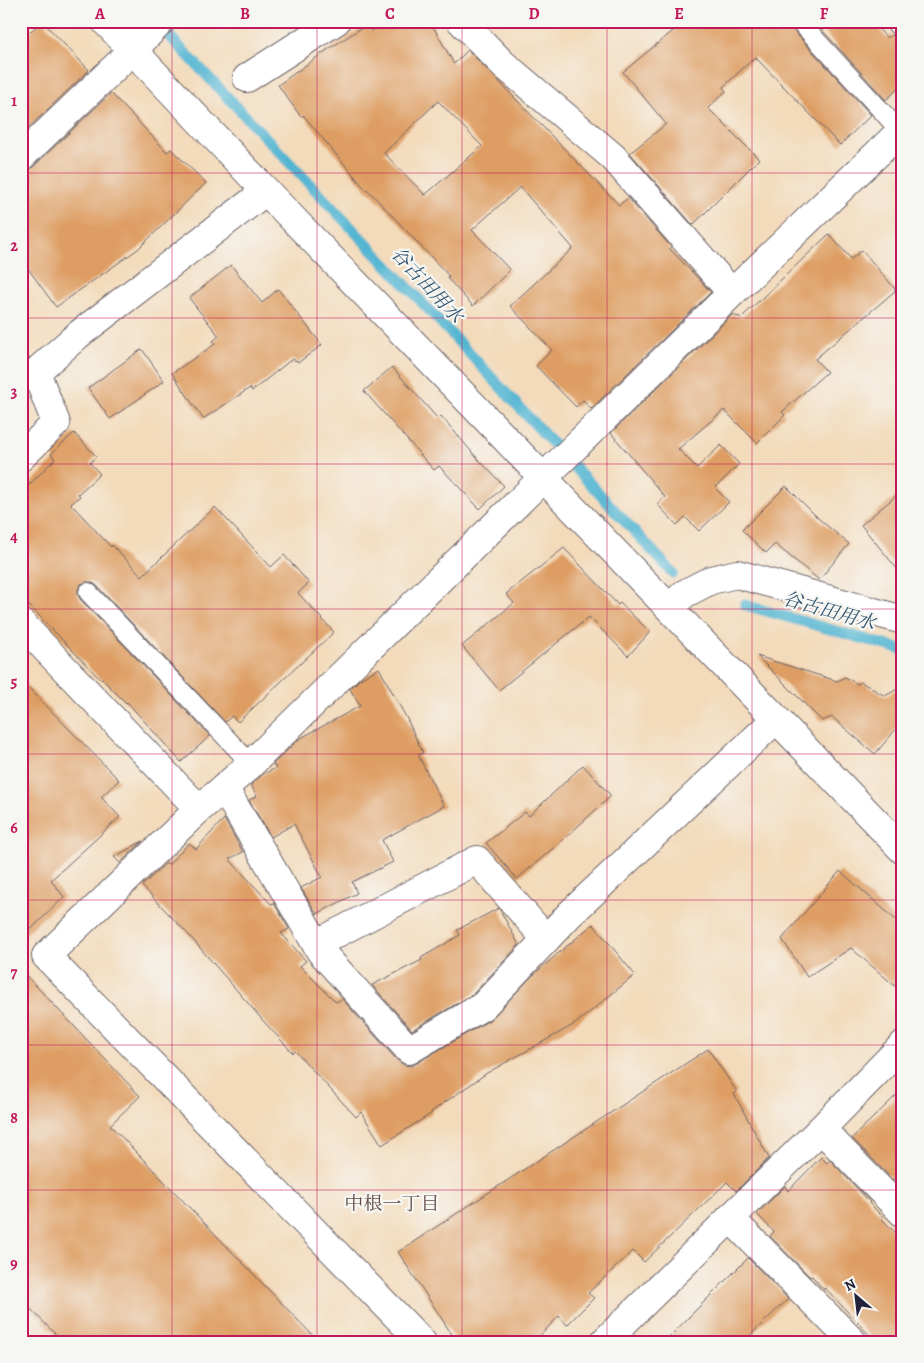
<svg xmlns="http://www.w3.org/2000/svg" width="924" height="1363" font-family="Alegreya,'Noto Serif JP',serif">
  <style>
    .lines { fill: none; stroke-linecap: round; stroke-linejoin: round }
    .stream { stroke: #53b5d2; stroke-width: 11 }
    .building { fill: #de9e63; fill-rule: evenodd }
    .service-casing { stroke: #6b6267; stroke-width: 20 }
    .minor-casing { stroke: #6b6267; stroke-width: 30 }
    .tertiary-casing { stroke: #6b6267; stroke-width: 30 }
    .service { stroke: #fff; stroke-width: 18 }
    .minor { stroke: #fff; stroke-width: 28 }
    .tertiary { stroke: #fff; stroke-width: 28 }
    .grid { fill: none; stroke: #c2185b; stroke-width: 1; stroke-opacity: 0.55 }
    .labels { text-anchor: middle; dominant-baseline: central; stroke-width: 4.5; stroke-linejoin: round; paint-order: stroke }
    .water-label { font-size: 19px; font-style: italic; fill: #335570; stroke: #f6f6f2 }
    .neighbourhood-label { font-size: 19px; fill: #644d49; stroke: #f6f6f2 }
    .neatline { fill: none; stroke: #c2185b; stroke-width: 2 }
    .grid-label { font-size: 16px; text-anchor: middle; font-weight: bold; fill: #c2185b }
  </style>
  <rect width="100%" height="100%" fill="#f6f6f2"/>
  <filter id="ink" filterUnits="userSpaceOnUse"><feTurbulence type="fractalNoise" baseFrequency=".02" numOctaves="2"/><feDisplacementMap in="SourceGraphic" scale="10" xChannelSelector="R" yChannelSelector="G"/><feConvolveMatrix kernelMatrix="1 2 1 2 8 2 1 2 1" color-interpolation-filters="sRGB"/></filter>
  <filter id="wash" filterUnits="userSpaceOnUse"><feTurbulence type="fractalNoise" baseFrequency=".0096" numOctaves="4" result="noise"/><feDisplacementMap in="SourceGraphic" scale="20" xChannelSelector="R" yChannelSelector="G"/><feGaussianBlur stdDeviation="1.12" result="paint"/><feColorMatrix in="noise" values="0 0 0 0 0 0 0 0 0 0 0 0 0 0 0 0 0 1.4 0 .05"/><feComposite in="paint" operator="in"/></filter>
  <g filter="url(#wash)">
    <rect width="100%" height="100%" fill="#f3daba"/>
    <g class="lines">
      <!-- stream -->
      <g class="stream">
        <polyline points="158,24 416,296 673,573"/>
        <polyline points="745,605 903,650"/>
      </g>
    </g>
    <g id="blocks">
      <!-- building -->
      <g class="building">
        <polygon points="42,21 89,70 21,135 21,40"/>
        <path d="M390,21H430L454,64L468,50L619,205L628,198L671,247L670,249L711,292L591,409L583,400L576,407L536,366L552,350L510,306L573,248L520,187L472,230L510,270L473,306L447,278L449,276L367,189L366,190L303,115L301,117L278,85L327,50L366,25L371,31ZM438,101L482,146L425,195L384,153Z"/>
        <polygon points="685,21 789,21 791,28 871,115 840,145 755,57 723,87 726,91 708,108 759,159 693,225 630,153 666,124 623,72"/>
        <polygon points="814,21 871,21 887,38 892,35 896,39 903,41 903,84 886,100"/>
        <polygon points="111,93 167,152 171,149 206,183 138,249 56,307 21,259 21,172 25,172 32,168"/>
        <polygon points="829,234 851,259 862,250 896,290 815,359 827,372 782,412 785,415 757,443 724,410 678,449 697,468 721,445 739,464 715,488 729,502 699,531 685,517 677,525 657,504 665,497 611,433 733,314 737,317 738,316 741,318"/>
        <polygon points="231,265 262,303 278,289 322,345 299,362 292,359 252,391 250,388 203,419 172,373 215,344 213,341 219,336 189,298"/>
        <polygon points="142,349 164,381 110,419 88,388"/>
        <polygon points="392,367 438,419 441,416 477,458 504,486 480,509 439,466 434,470 364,391"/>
        <polygon points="74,433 96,456 90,463 100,474 78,494 80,496 71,504 111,547 112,545 142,576 215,507 271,567 284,555 309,583 298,593 334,632 238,722 232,716 225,722 96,585 91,582 86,582 81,584 78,589 78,595 80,599 210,736 181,762 127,702 126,703 101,678 100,679 21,597 21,493 55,459 51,454"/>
        <polygon points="786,486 819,519 849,544 819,580 775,544 766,553 742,530"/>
        <polygon points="903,490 903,576 861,525"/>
        <polygon points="564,548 618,605 620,603 650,632 628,656 589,617 499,690 462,646 514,603 506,594"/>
        <polygon points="757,656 837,681 845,677 857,684 861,682 885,696 903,686 903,721 875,754 832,717 822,721"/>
        <polygon points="379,668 407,719 423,753 418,755 444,806 382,840 393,862 352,882 357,893 317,914 301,888 322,877 294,824 271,837 249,800 257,796 251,785 262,775 276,768 273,764 299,739 360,706 350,689 360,679"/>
        <polygon points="21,680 119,780 101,797 120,817 51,880 64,897 21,939"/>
        <polygon points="583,765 611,796 564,839 517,879 486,843 525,812 529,816"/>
        <polygon points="224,819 243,852 229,859 271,904 274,903 289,929 281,933 306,961 300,966 336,1002 342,999 397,1060 404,1065 411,1066 417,1063 491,1019 534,974 593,924 635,975 575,1024 487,1073 431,1112 432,1113 382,1145 361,1112 356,1117 295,1051 293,1053 266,1024 187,933 142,886 166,863 168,865 189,843 196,849"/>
        <polygon points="143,841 120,863 114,857"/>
        <polygon points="840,871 903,926 903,993 851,948 807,977 782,939"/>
        <polygon points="499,908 519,945 473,994 412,1030 372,985 422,960 421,958 460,935 457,930"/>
        <polygon points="21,970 140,1096 110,1125 319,1342 63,1342 21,1299"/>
        <polygon points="708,1049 737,1092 734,1094 769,1158 736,1191 727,1182 644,1262 633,1251 588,1293 594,1298 567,1325 559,1316 534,1342 458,1342 453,1336 398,1252"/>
        <polygon points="903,1089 903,1170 893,1180 852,1138"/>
        <polygon points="821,1157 827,1163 830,1160 870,1202 869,1203 883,1217 882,1219 903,1240 903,1342 876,1342 825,1288 824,1290 812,1276 810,1277 770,1236 774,1232 757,1214 785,1186 788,1191"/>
        <polygon points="748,1258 788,1299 743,1342 664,1342"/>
      </g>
    </g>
  </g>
  <g filter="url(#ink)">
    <use href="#blocks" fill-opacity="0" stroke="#6b6267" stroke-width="1"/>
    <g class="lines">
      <!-- service casing -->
      <g class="service-casing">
        <g id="service">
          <polyline points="799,21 900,131"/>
          <polyline points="893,21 903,31"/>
          <polyline points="88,592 251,764"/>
        </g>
      </g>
      <!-- minor casing -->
      <g class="minor-casing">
        <g id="minor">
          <polyline points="461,21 503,64 613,157 732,293"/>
          <polyline points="247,78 336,21"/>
          <polyline points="21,157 133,50 161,21"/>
          <polyline points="21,457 56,423 36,372 78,335 266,191"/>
          <polyline points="670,608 684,594 711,580 737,574 903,620"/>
          <polyline points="21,623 199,809"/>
          <polyline points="224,788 321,952 409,1050 483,1006 570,914 776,719"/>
          <polyline points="316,944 477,860 546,939"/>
          <polyline points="821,1129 903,1213"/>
          <polyline points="730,1218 853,1342"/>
          <polyline points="422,1342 46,956 199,809 224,788 251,764 732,293 903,129"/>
          <polyline points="604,1342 821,1129 903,1045"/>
        </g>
      </g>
      <!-- tertiary casing -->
      <g class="tertiary-casing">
        <polyline id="tertiary" points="105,21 266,191 903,850"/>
      </g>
      <!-- service -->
      <use href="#service" class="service"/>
      <!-- minor -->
      <use href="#minor" class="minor"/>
      <!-- tertiary -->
      <use href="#tertiary" class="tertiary"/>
    </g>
  </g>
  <!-- grid -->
  <path class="grid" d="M172,21V1342M317,21V1342M462,21V1342M607,21V1342M752,21V1342M21,173H903M21,318H903M21,464H903M21,609H903M21,754H903M21,900H903M21,1045H903M21,1190H903"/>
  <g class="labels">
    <!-- water labels -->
    <g class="water-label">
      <text transform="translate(427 285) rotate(47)">谷古田用水</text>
      <text transform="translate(829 611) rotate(16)">谷古田用水</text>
    </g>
    <!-- neighbourhood labels -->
    <g class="neighbourhood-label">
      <text x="392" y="1204">中根一丁目</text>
    </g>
  </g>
  <!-- margin -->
  <rect width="924" height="1363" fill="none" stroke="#f6f6f2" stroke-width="55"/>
  <!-- north arrow -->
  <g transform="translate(856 1296) rotate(332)" stroke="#f6f6f2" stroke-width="4" paint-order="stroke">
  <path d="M0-4L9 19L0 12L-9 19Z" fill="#22223b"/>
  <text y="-8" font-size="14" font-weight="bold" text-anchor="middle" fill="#22223b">N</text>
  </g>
  <rect x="28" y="28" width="868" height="1308" class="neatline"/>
  <g class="grid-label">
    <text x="100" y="19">A</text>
    <text x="245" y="19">B</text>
    <text x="390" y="19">C</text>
    <text x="534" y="19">D</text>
    <text x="679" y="19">E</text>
    <text x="824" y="19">F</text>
    <text x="14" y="106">1</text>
    <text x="14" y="251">2</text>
    <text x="14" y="397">3</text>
    <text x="14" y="542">4</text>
    <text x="14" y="687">5</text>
    <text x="14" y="833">6</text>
    <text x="14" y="978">7</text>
    <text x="14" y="1123">8</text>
    <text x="14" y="1269">9</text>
  </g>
</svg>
